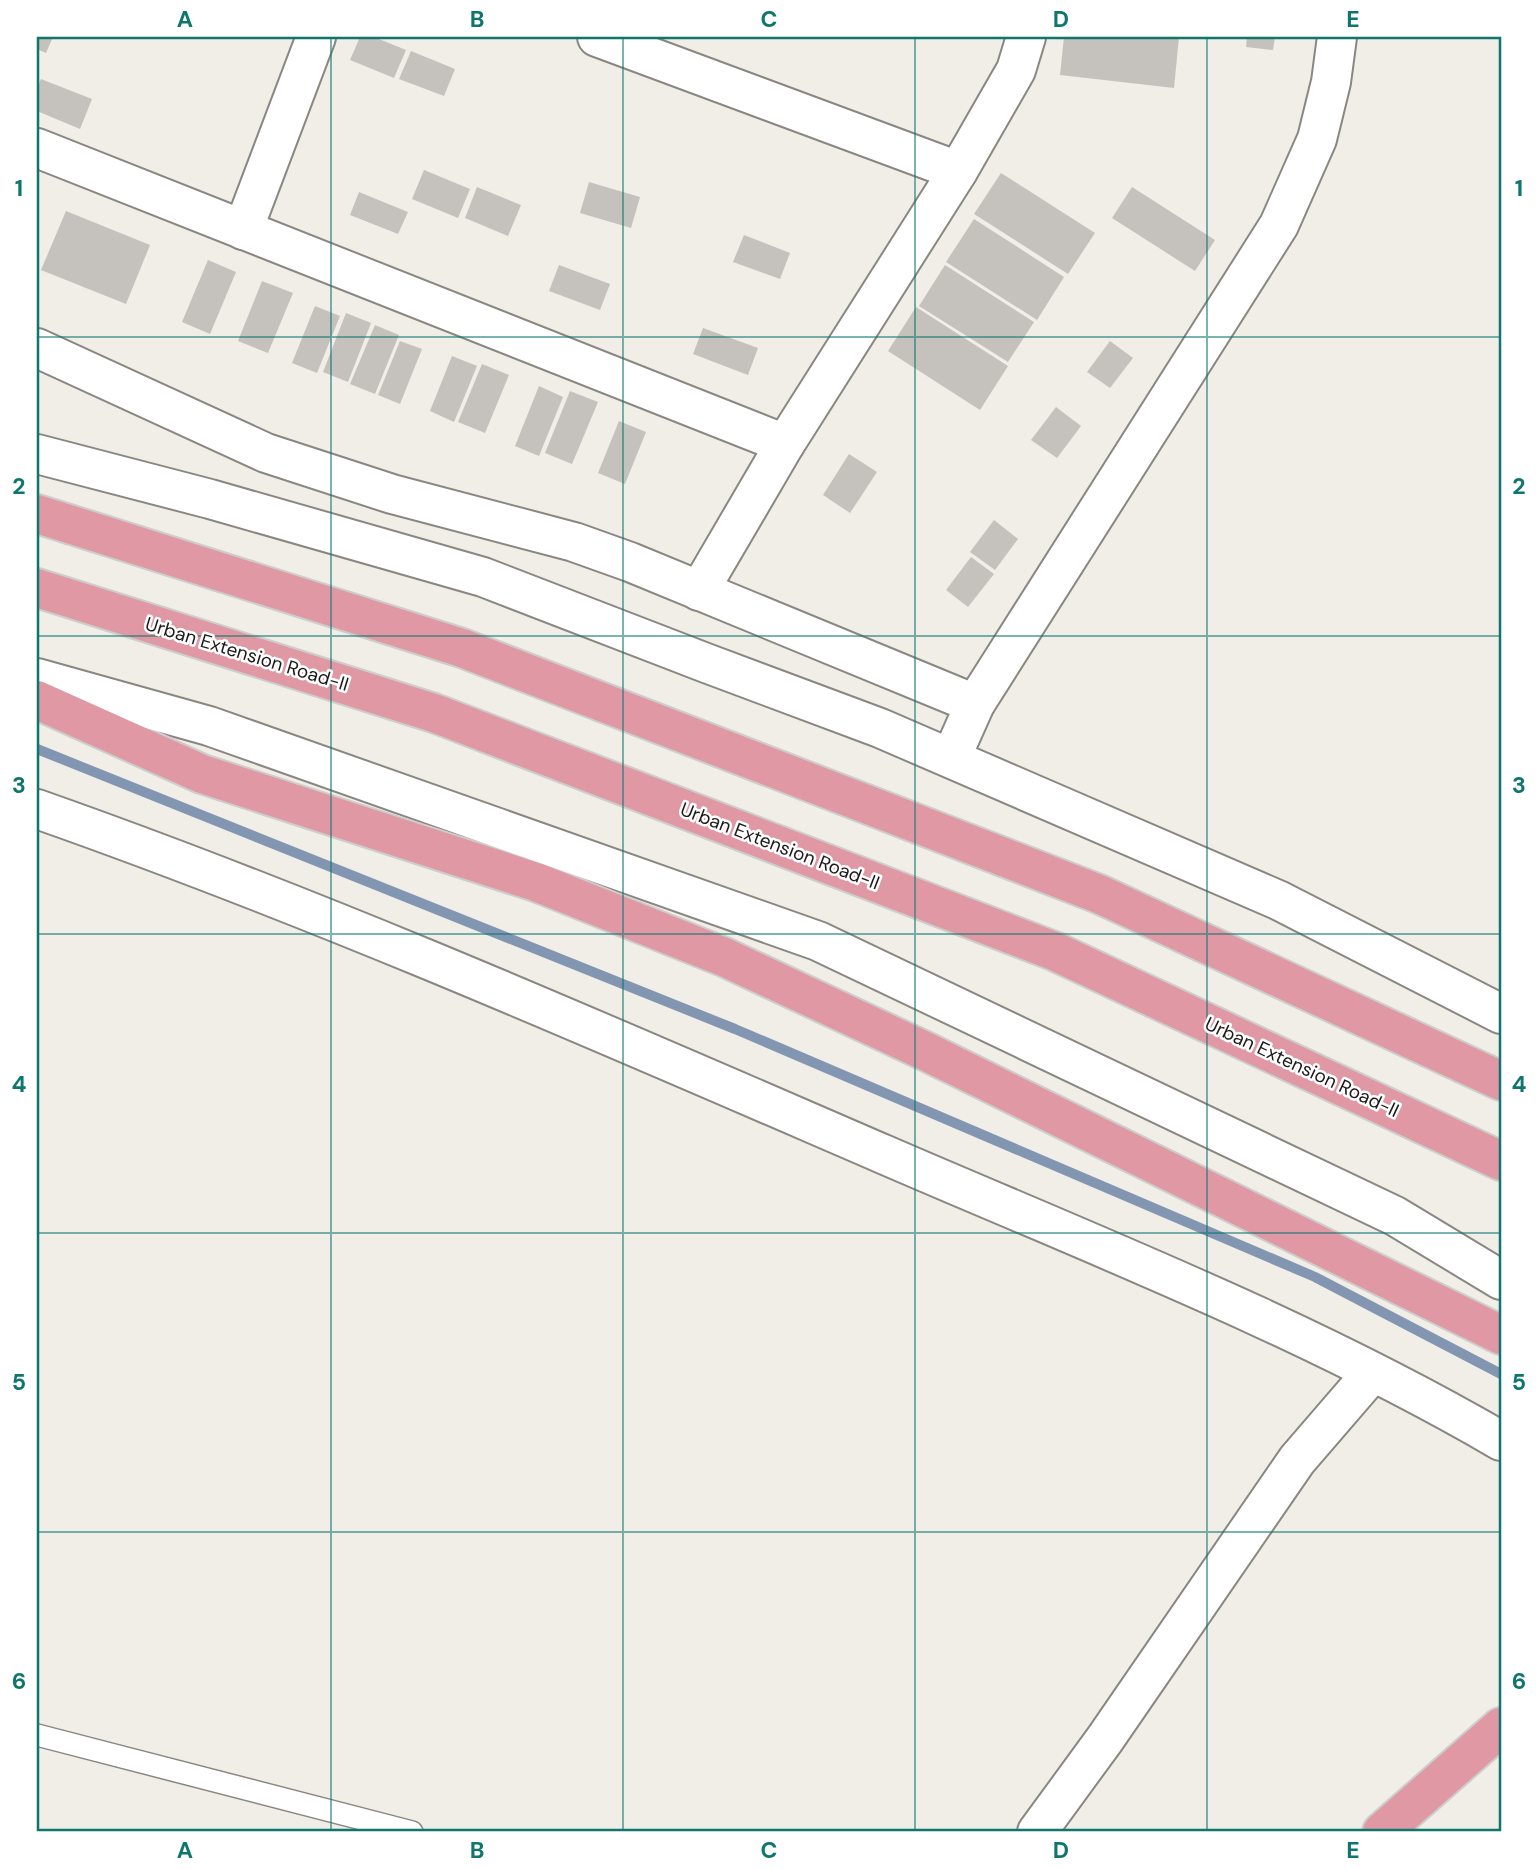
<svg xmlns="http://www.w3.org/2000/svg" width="1538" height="1869" font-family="'DM Sans',sans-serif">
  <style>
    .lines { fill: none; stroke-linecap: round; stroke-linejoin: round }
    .stream { stroke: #8296b2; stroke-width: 10 }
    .building { fill: #c5c1bc }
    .service-casing { stroke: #8a8782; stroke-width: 24 }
    .minor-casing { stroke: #8a8782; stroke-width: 42 }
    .tertiary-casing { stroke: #8a8782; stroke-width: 42 }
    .trunk-casing { stroke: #cdcdcc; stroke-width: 42 }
    .service { stroke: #fff; stroke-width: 21 }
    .minor { stroke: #fff; stroke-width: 38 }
    .tertiary { stroke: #fff; stroke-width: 38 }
    .trunk { stroke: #df98a4; stroke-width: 38 }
    .grid { fill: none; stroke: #0f766e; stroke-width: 2; stroke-opacity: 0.55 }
    .labels { text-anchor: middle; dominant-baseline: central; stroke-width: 5; stroke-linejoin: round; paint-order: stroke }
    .street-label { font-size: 19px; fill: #1c1b19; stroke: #fff }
    .neatline { fill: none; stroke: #0f766e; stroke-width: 2.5 }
    .grid-label { font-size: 23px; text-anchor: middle; font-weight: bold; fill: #0f766e }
  </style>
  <rect width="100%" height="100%" fill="#f1eee8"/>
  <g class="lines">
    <!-- stream -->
    <polyline class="stream" points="37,749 735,1029 1315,1277 1501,1374"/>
  </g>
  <!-- building -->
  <g class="building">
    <polygon points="37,37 53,37 46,53 37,49"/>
    <polygon points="360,37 374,37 406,50 394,78 350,60"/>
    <polygon points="1064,37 1179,37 1174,88 1060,75"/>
    <polygon points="1247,37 1275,37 1273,50 1246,47"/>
    <polygon points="411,51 455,69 444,96 399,79"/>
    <polygon points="41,79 92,99 80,129 37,111 37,89"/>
    <polygon points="424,170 470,189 458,218 412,199"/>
    <polygon points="1001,173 1095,233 1068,274 974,214"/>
    <polygon points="589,182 640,197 631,228 580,213"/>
    <polygon points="477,187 521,205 508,236 465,218"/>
    <polygon points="1132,187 1215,240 1195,271 1112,218"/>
    <polygon points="359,192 408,212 398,234 350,215"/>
    <polygon points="66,211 150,245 126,304 41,270"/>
    <polygon points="974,219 1064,277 1037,320 946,262"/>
    <polygon points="744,235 790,253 780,279 733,262"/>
    <polygon points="208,260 236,272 210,334 182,322"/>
    <polygon points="559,265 610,284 600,310 549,291"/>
    <polygon points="945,265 1034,322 1008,362 919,306"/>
    <polygon points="262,281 293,293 268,353 238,341"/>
    <polygon points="315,306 340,316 317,373 292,363"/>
    <polygon points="916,307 1008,366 980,410 888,351"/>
    <polygon points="346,313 371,323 348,382 323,372"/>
    <polygon points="375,325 399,335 375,394 350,384"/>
    <polygon points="703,328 758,348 748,375 693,354"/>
    <polygon points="400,341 422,349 400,404 378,395"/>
    <polygon points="1110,341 1133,358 1110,388 1087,372"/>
    <polygon points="452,356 477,366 454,422 430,411"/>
    <polygon points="482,364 509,375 485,433 458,422"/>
    <polygon points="539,386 563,397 539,456 515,446"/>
    <polygon points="570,391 598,402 572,464 545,453"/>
    <polygon points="1056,407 1081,426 1057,458 1031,440"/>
    <polygon points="619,421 646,432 625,484 598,473"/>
    <polygon points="849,454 877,472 850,513 823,495"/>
    <polygon points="994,520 1018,539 995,570 970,552"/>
    <polygon points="971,557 994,574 968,607 946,590"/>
  </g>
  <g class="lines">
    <!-- service casing -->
    <g class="service-casing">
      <polyline id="service" points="37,1735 412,1832"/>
    </g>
    <!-- minor casing -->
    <g class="minor-casing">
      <g id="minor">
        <polyline points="597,37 958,171"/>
        <polyline points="37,148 785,444"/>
        <polyline points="243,230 316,37"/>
        <polyline points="37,348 266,453 392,494 574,542 630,562 975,704"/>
        <polyline points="699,591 785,444 958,171 1016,70 1026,37"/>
        <polyline points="951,758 975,704 1279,225 1317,139 1331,82 1337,37"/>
        <polyline points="1037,1832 1105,1739 1297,1460 1372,1373"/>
      </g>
    </g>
    <!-- tertiary casing -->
    <g class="tertiary-casing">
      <g id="tertiary">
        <polyline points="37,454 210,499 483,577 706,663 880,728 1278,900 1501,1014"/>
        <polyline points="37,678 209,726 818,941 1395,1216 1501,1280"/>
        <path d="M37,809C324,910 603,1033 883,1154C1091,1244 1305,1327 1501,1441"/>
      </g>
    </g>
    <!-- trunk casing -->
    <g class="trunk-casing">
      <g id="trunk">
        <polyline points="37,514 462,648 1099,894 1501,1081"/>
        <polyline points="37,588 434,713 1054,951 1501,1161"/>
        <polyline points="37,700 202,774 536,882 724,957 925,1051 1501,1335"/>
        <polyline points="1382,1832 1501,1727"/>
      </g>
    </g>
    <!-- service -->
    <use href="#service" class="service"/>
    <!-- minor -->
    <use href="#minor" class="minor"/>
    <!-- tertiary -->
    <use href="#tertiary" class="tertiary"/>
    <!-- trunk -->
    <use href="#trunk" class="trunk"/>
  </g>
  <!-- grid -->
  <path class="grid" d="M331,37V1832M623,37V1832M915,37V1832M1207,37V1832M37,337H1501M37,636H1501M37,934H1501M37,1233H1501M37,1532H1501"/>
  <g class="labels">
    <!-- street labels -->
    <g class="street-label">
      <text transform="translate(247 654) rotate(17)">Urban Extension Road-II</text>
      <text transform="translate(780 846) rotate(21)">Urban Extension Road-II</text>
      <text transform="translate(1302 1067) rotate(25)">Urban Extension Road-II</text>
    </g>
  </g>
  <!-- border -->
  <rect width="1538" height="1869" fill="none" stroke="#ffffff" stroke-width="77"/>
  <rect x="38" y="38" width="1462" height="1792" class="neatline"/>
  <g class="grid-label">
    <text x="185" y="27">A</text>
    <text x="477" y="27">B</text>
    <text x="769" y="27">C</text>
    <text x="1061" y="27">D</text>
    <text x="1353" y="27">E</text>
    <text x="19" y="196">1</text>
    <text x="1519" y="196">1</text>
    <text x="19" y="494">2</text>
    <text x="1519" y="494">2</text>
    <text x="19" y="793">3</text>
    <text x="1519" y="793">3</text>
    <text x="19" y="1092">4</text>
    <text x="1519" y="1092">4</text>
    <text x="19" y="1390">5</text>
    <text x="1519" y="1390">5</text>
    <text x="19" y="1689">6</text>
    <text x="1519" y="1689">6</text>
    <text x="185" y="1858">A</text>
    <text x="477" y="1858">B</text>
    <text x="769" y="1858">C</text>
    <text x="1061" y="1858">D</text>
    <text x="1353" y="1858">E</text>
  </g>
</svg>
